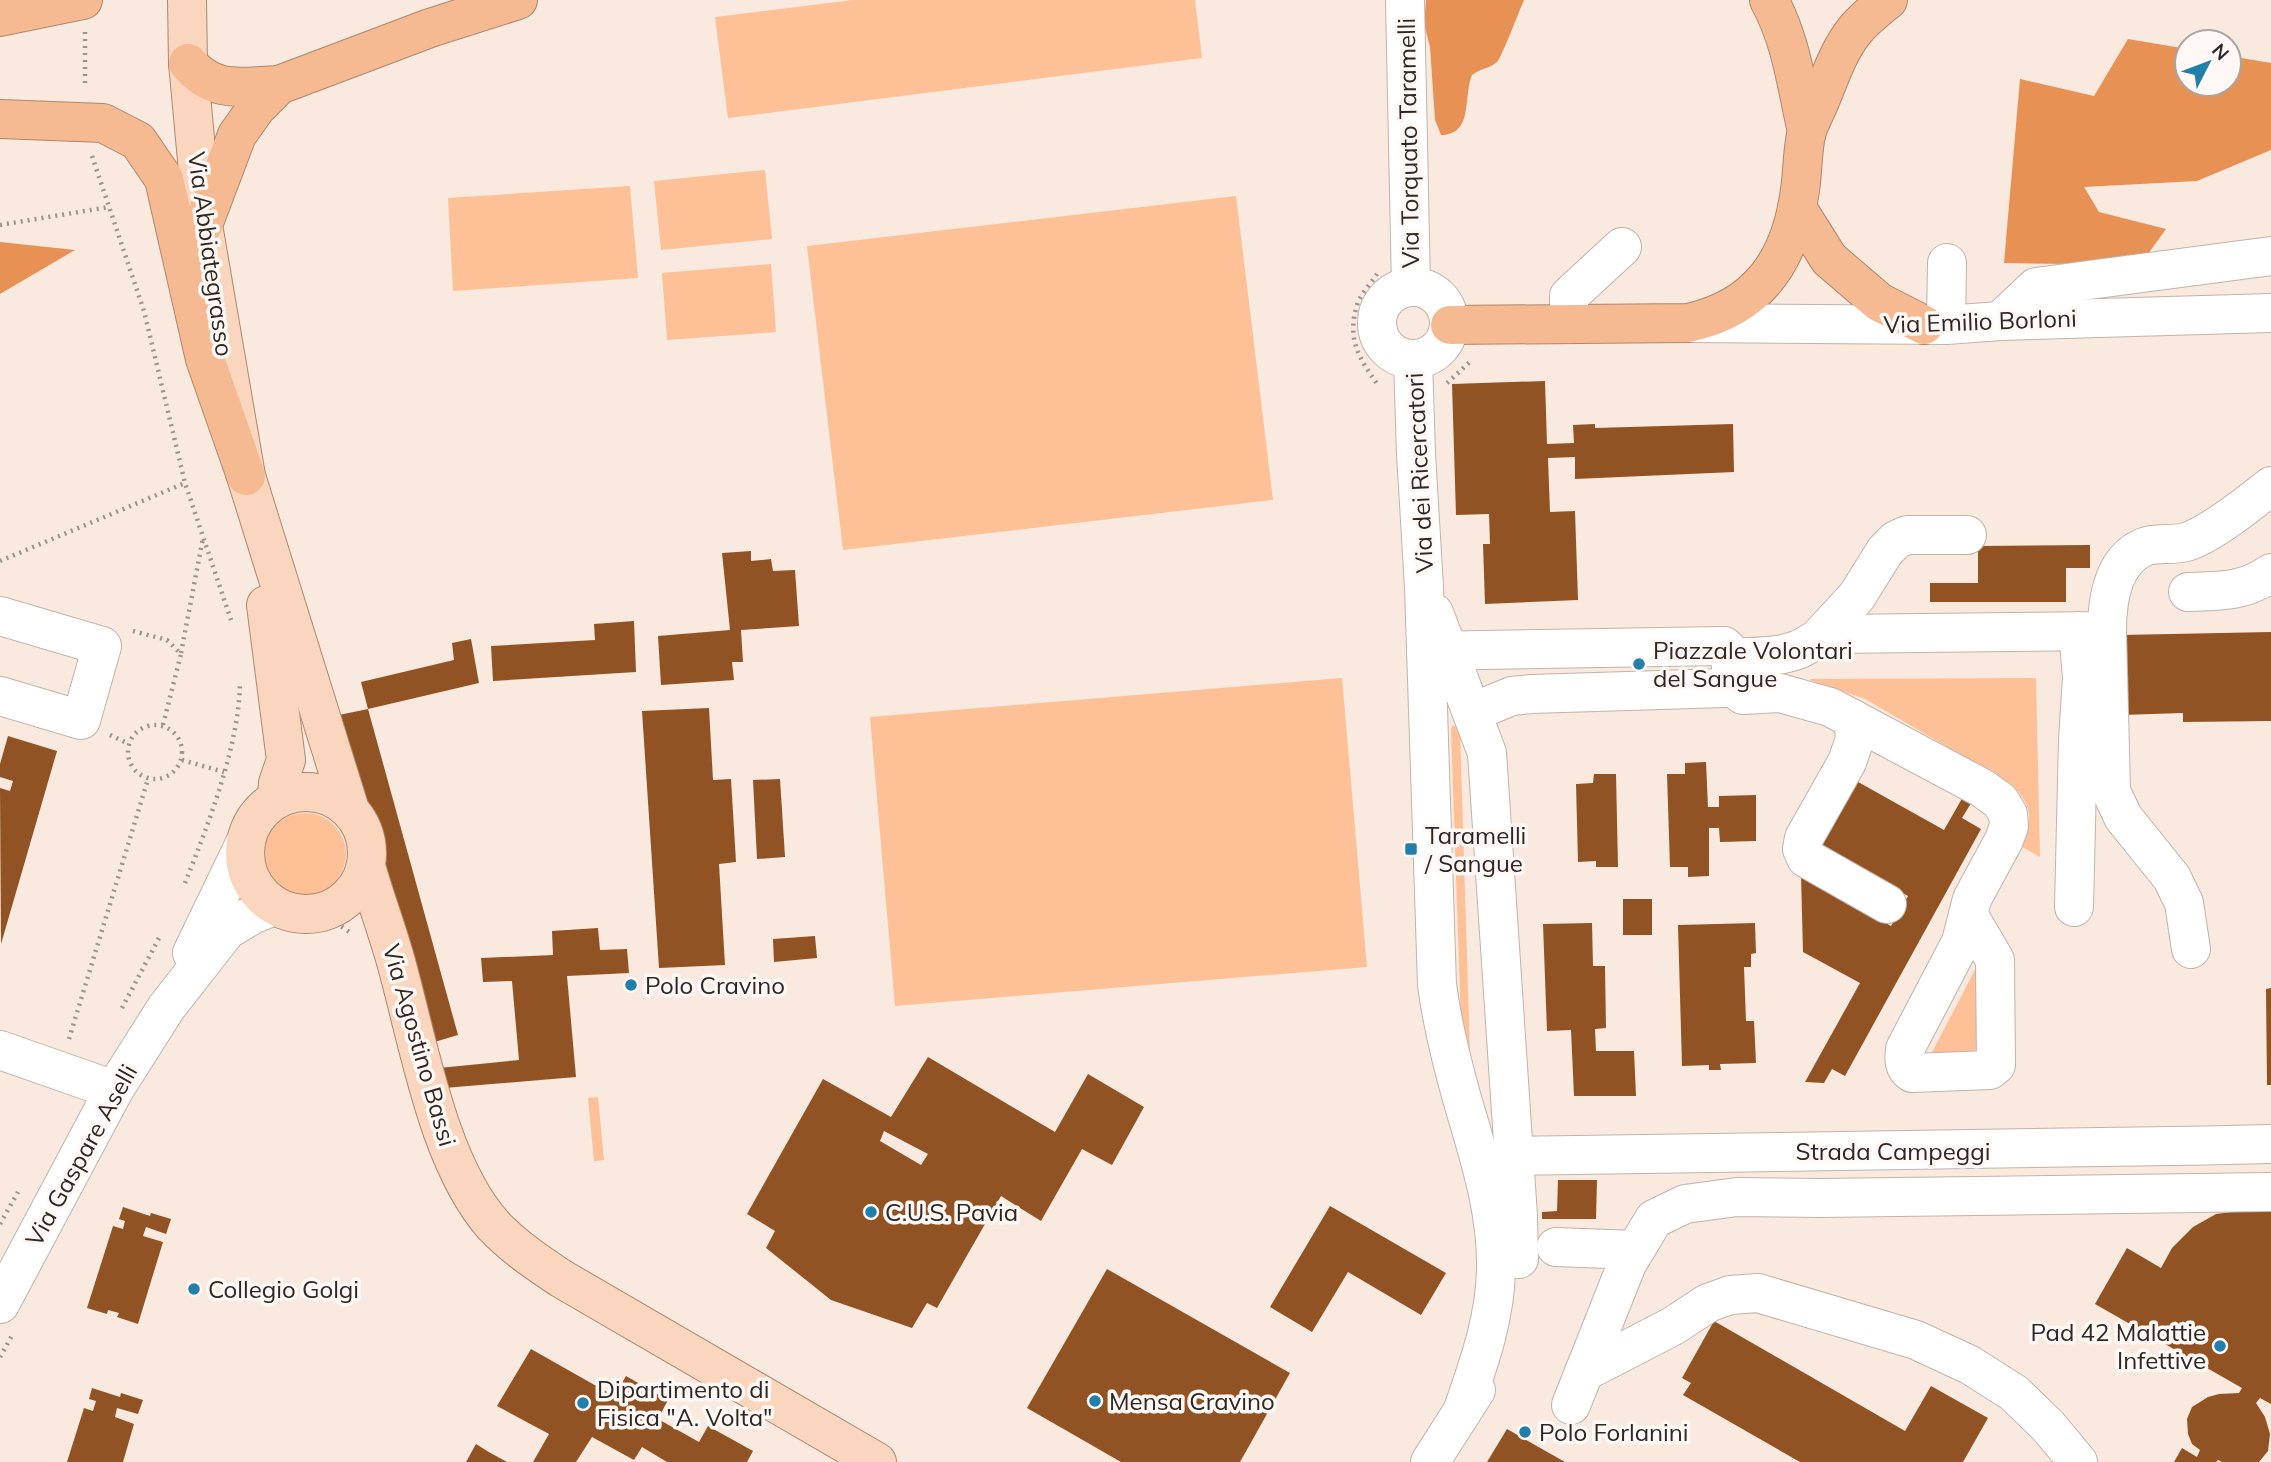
<svg xmlns="http://www.w3.org/2000/svg" width="2271" height="1462" font-family="Mulish,sans-serif">
  <style>
    .green { fill: #fec097 }
    .forest { fill: #e79154 }
    .building { fill: #915323; fill-rule: evenodd }
    .lines { fill: none; stroke-linecap: round; stroke-linejoin: round }
    .minor-casing { stroke: #c2b3aa; stroke-width: 40 }
    .major-casing { stroke: #b0876c; stroke-width: 40 }
    .highway-casing { stroke: #b0876c; stroke-width: 40 }
    .path { stroke: #9f938c; stroke-width: 4.5; stroke-dasharray: 2 5; stroke-linecap: butt }
    .minor { stroke: #fff; stroke-width: 38 }
    .major { stroke: #fad6be; stroke-width: 38 }
    .highway { stroke: #f6ba92; stroke-width: 38 }
    .poi-dot { fill: #217fab; stroke: #fff8f5; stroke-width: 2.5 }
    .labels { text-anchor: middle; dominant-baseline: central; stroke-width: 7; stroke-linejoin: round; paint-order: stroke }
    .street-label { font-size: 24px; fill: #2e2825; stroke: #fff8f5 }
    .poi-label { font-size: 24px; fill: #2e2825; stroke: #fff8f5; text-anchor: start }
  </style>
  <rect width="100%" height="100%" fill="#f9e9df"/>
  <!-- green -->
  <g class="green">
    <polygon points="853,0 1195,0 1202,58 728,118 715,17"/>
    <polygon points="765,170 772,239 661,250 654,181"/>
    <polygon points="630,186 638,278 453,291 448,198"/>
    <polygon points="1236,196 1273,500 843,550 807,246"/>
    <polygon points="771,264 776,332 667,340 662,273"/>
    <polygon points="1342,678 1367,967 895,1006 870,717"/>
    <path d="M2036,678L2040,857L2019,845C2035,818 2032,805 2011,784L1865,699L1812,681L1810,679Z"/>
    <polygon points="1453,725 1460,730 1470,1054 1462,1053 1451,729"/>
    <circle cx="305" cy="854" r="41"/>
    <polygon points="1977,966 1981,1060 1928,1060"/>
    <polygon points="598,1097 604,1160 594,1161 588,1098"/>
  </g>
  <!-- forest -->
  <g class="forest">
    <path d="M1426,0H1524C1520,9 1501,59 1497,62C1490,68 1480,69 1472,75C1463,96 1474,135 1441,135L1435,120L1430,47L1424,24Z"/>
    <polygon points="2128,39 2187,49 2187,84 2229,84 2229,56 2271,63 2271,150 2197,181 2084,187 2099,212 2166,229 2140,265 2004,263 2020,79 2094,96"/>
    <polygon points="0,242 75,250 0,294"/>
  </g>
  <!-- building -->
  <g class="building">
    <polygon points="1545,381 1547,444 1574,443 1573,425 1595,424 1595,428 1733,424 1734,472 1575,479 1575,457 1548,458 1550,512 1575,511 1578,600 1485,604 1483,544 1490,544 1489,514 1456,515 1452,384"/>
    <polygon points="2090,545 2090,568 2066,568 2066,602 1930,602 1930,583 1978,583 1978,546"/>
    <polygon points="751,551 751,561 771,559 773,571 795,570 799,626 741,630 743,662 732,662 734,680 661,685 658,636 730,630 722,553"/>
    <polygon points="634,621 636,672 493,681 491,646 595,640 594,624"/>
    <polygon points="2271,632 2271,721 2183,722 2183,713 2121,715 2121,635"/>
    <polygon points="471,639 479,683 368,709 361,682 454,660 452,643"/>
    <polygon points="709,708 713,780 731,779 736,862 719,864 725,965 659,968 642,711"/>
    <polygon points="368,709 458,1035 431,1043 388,900 339,715"/>
    <polygon points="8,736 57,751 1,944 0,788 10,791 13,781 0,777 0,764"/>
    <polygon points="1706,762 1708,807 1719,807 1719,796 1756,795 1756,841 1720,842 1719,828 1709,828 1709,876 1688,877 1688,867 1670,867 1667,774 1685,774 1685,763"/>
    <polygon points="1594,774 1616,774 1618,867 1596,867 1596,861 1578,862 1576,784 1593,783"/>
    <polygon points="1851,778 1944,830 1964,795 1973,800 1962,818 1981,829 1845,1076 1832,1069 1824,1083 1805,1082 1860,983 1803,952 1801,875 1891,926 1908,896 1815,844"/>
    <polygon points="780,779 785,857 757,859 753,780"/>
    <rect x="1623" y="899" width="29" height="36"/>
    <polygon points="1592,923 1593,966 1605,966 1606,1028 1595,1029 1596,1051 1634,1051 1636,1096 1574,1096 1571,1030 1547,1031 1543,924"/>
    <polygon points="1755,923 1756,953 1751,954 1751,967 1744,967 1746,1021 1754,1021 1756,1063 1720,1064 1721,1070 1709,1070 1709,1065 1682,1066 1678,925"/>
    <polygon points="598,928 600,950 627,949 629,973 567,976 576,1077 444,1088 439,1068 519,1060 512,981 483,982 481,958 553,955 552,931"/>
    <polygon points="815,936 817,958 774,962 773,939"/>
    <polygon points="2271,988 2271,1085 2267,1085 2266,989"/>
    <path d="M928,1057L1055,1132L1088,1074L1144,1107L1112,1165L1082,1149L1041,1221L1001,1196L937,1308L927,1303L912,1328L831,1300L766,1248L775,1231L747,1214L823,1079L891,1117ZM884,1131L928,1154L921,1165L880,1141Z"/>
    <polygon points="1558,1180 1597,1180 1596,1219 1542,1219 1542,1212 1557,1211"/>
    <polygon points="1330,1206 1446,1273 1421,1315 1348,1272 1312,1332 1270,1307"/>
    <polygon points="123,1207 150,1216 151,1213 171,1219 166,1234 146,1227 143,1236 163,1242 138,1324 117,1317 119,1313 108,1310 107,1314 87,1308 113,1226 123,1229 125,1221 119,1219"/>
    <polygon points="2255,1209 2271,1211 2271,1404 2260,1398 2256,1403 2265,1417 2270,1434 2268,1451 2259,1462 2222,1462 2218,1460 2216,1462 2174,1462 2182,1448 2197,1457 2200,1450 2192,1444 2188,1434 2187,1419 2192,1407 2208,1397 2219,1394 2239,1393 2242,1388 2095,1304 2127,1248 2161,1268 2172,1248 2193,1227 2216,1214"/>
    <polygon points="1107,1269 1290,1373 1240,1462 1121,1462 1027,1408"/>
    <polygon points="1714,1321 1905,1431 1931,1386 1988,1418 1963,1462 1800,1462 1683,1395 1691,1383 1682,1378"/>
    <polygon points="531,1349 614,1396 626,1376 668,1400 658,1419 699,1442 708,1426 753,1451 747,1462 667,1462 642,1447 634,1460 592,1437 576,1462 533,1462 549,1434 497,1406"/>
    <polygon points="92,1388 120,1397 121,1393 143,1400 138,1414 117,1408 115,1417 134,1424 123,1462 67,1462 84,1408 93,1411 96,1401 89,1399"/>
    <polygon points="1507,1429 1565,1462 1487,1462"/>
    <polygon points="476,1444 487,1451 507,1462 466,1462"/>
  </g>
  <g class="lines">
    <!-- minor casing -->
    <g class="minor-casing">
      <g id="minor">
        <polyline points="1405,0 1411,287"/>
        <circle cx="1413" cy="323" r="36"/>
        <polyline points="2000,321 2036,287 2271,256"/>
        <polyline points="1690,323 1946,325 2000,321 2271,313"/>
        <polyline points="1569,324 1569,296 1622,247"/>
        <polyline points="1946,325 1947,263"/>
        <path d="M1413,360L1416,454L1424,587L1437,985C1442,1022 1451,1059 1461,1095C1477,1151 1497,1208 1496,1267C1496,1317 1478,1366 1462,1412"/>
        <path d="M2188,592C2220,591 2244,592 2271,573"/>
        <polyline points="1434,613 1487,753 1518,1216 1519,1259"/>
        <polyline points="0,616 102,646 81,720 0,696"/>
        <polyline points="2107,631 2111,791 2123,817 2172,878 2184,903 2191,949"/>
        <polyline points="1821,635 1857,596 1885,551 1896,540 1907,535 1967,535"/>
        <polyline points="1426,651 1724,646 1730,652 1732,682 1725,688 1531,694 1512,696 1473,712"/>
        <path d="M1731,658C1753,656 1776,658 1797,650C1811,645 1816,636 1832,634L2107,631C2107,601 2112,561 2144,547C2156,542 2173,546 2186,542C2210,535 2251,502 2271,486"/>
        <path d="M1729,685L1743,695L1780,693L1830,707L1982,788L2000,801L2008,814L2009,826L2004,840L1972,899L1961,942L1905,1049C1904,1059 1903,1067 1912,1073L1990,1070L1996,1065L1995,960L1968,914"/>
        <polyline points="1853,719 1855,739 1847,762 1804,838 1802,849 1806,858 1887,904"/>
        <polyline points="2074,907 2078,740 2082,677 2078,631"/>
        <polyline points="192,953 246,841"/>
        <polyline points="0,1050 114,1090"/>
        <path d="M1514,1156C1767,1151 2019,1150 2271,1144"/>
        <polyline points="1556,1247 1635,1250"/>
        <polyline points="0,1304 114,1090 166,1008 227,930 252,915 274,906"/>
        <polyline points="1584,1372 1673,1326 1708,1303 1730,1295 1758,1293 1916,1340 1970,1365 2014,1393 2048,1426 2078,1462"/>
        <polyline points="1571,1405 1627,1264 1654,1219 1685,1204 1737,1197 1820,1198 2271,1192"/>
        <polyline points="1430,1462 1476,1390"/>
      </g>
    </g>
    <!-- major casing -->
    <g class="major-casing">
      <g id="major">
        <polyline points="187,0 188,63 203,225 246,476 350,810"/>
        <polyline points="266,605 286,760 278,783 277,799"/>
        <circle cx="306" cy="853" r="61"/>
        <path d="M366,866C376,902 390,937 399,973C420,1051 440,1166 494,1226C514,1247 538,1263 562,1279L877,1462"/>
      </g>
    </g>
    <!-- highway casing -->
    <g class="highway-casing">
      <g id="highway">
        <path d="M1769,0C1792,42 1796,85 1807,131"/>
        <polyline points="0,17 83,0"/>
        <path d="M188,63C215,95 242,86 279,85"/>
        <polyline points="0,119 103,123 138,141 164,179 205,359 246,476"/>
        <polyline points="1797,208 1829,259 1879,302 1924,325"/>
        <polyline points="203,225 237,135 257,107 279,85 430,28 518,0"/>
        <path d="M1450,325L1688,323C1759,308 1791,259 1800,190C1803,171 1802,149 1807,131C1810,121 1816,111 1820,101C1830,77 1839,49 1856,29C1865,18 1877,9 1888,0"/>
      </g>
    </g>
    <!-- path -->
    <g class="path">
      <polyline points="85,32 85,87"/>
      <polyline points="92,156 144,311 185,483 231,620"/>
      <polyline points="0,225 109,207"/>
      <path d="M1377,274C1371,283 1362,293 1358,302C1346,338 1358,357 1378,385"/>
      <polyline points="1447,383 1472,360"/>
      <polyline points="0,561 185,483"/>
      <polyline points="133,631 167,640 181,654 163,725"/>
      <polyline points="181,653 203,538"/>
      <circle cx="155" cy="752" r="27"/>
      <polyline points="110,735 129,744"/>
      <polyline points="182,760 224,772"/>
      <path d="M185,883C208,825 239,746 240,683"/>
      <polyline points="300,927 339,925 351,933"/>
      <polyline points="122,1008 159,938"/>
      <polyline points="69,1039 148,779"/>
      <polyline points="0,1224 18,1192"/>
      <polyline points="0,1357 13,1334"/>
    </g>
    <!-- minor -->
    <use href="#minor" class="minor"/>
    <!-- major -->
    <use href="#major" class="major"/>
    <!-- highway -->
    <use href="#highway" class="highway"/>
  </g>
  <!-- markers -->
  <g class="poi-dot">
    <circle cx="1639" cy="664" r="7"/>
    <rect x="1404" y="842" width="14" height="14" rx="3.5"/>
    <circle cx="631" cy="985" r="7"/>
    <circle cx="871" cy="1212" r="7"/>
    <circle cx="194" cy="1289" r="7"/>
    <circle cx="2220" cy="1346" r="7"/>
    <circle cx="1095" cy="1401" r="7"/>
    <circle cx="583" cy="1403" r="7"/>
    <circle cx="1525" cy="1432" r="7"/>
  </g>
  <g class="labels">
    <!-- street labels -->
    <g class="street-label">
      <text transform="translate(1408 143) rotate(-91)">Via Torquato Taramelli</text>
      <text transform="translate(211 254) rotate(82)">Via Abbiategrasso</text>
      <text transform="translate(1980 321) rotate(-2)">Via Emilio Borloni</text>
      <text transform="translate(1419 473) rotate(-93)">Via dei Ricercatori</text>
      <text transform="translate(420 1045) rotate(74)">Via Agostino Bassi</text>
      <text x="1893" y="1151">Strada Campeggi</text>
      <text transform="translate(81 1155) rotate(-61)">Via Gaspare Aselli</text>
    </g>
    <!-- poi labels -->
    <g class="poi-label">
      <text x="1653" y="650">Piazzale Volontari<tspan x="1653" dy="28">del Sangue</tspan></text>
      <text x="1425" y="835">Taramelli<tspan x="1425" dy="28">/ Sangue</tspan></text>
      <text x="645" y="985">Polo Cravino</text>
      <text x="885" y="1212">C.U.S. Pavia</text>
      <text x="208" y="1289">Collegio Golgi</text>
      <text x="2206" y="1332" text-anchor="end">Pad 42 Malattie<tspan x="2206" dy="28">Infettive</tspan></text>
      <text x="597" y="1389">Dipartimento di<tspan x="597" dy="28">Fisica "A. Volta"</tspan></text>
      <text x="1109" y="1401">Mensa Cravino</text>
      <text x="1539" y="1432">Polo Forlanini</text>
    </g>
  </g>
  <!-- north arrow -->
  <g transform="translate(2208 63) rotate(48)"><circle r="33" fill="#fff8f5" stroke="#aba5a2" stroke-width="2"/>
  <path d="M0-5L12 26L0 18L-12 26Z" fill="#217fab"/>
  <text y="-10" font-size="19" font-weight="bold" text-anchor="middle" fill="#2e2825">N</text>
  </g>
</svg>
